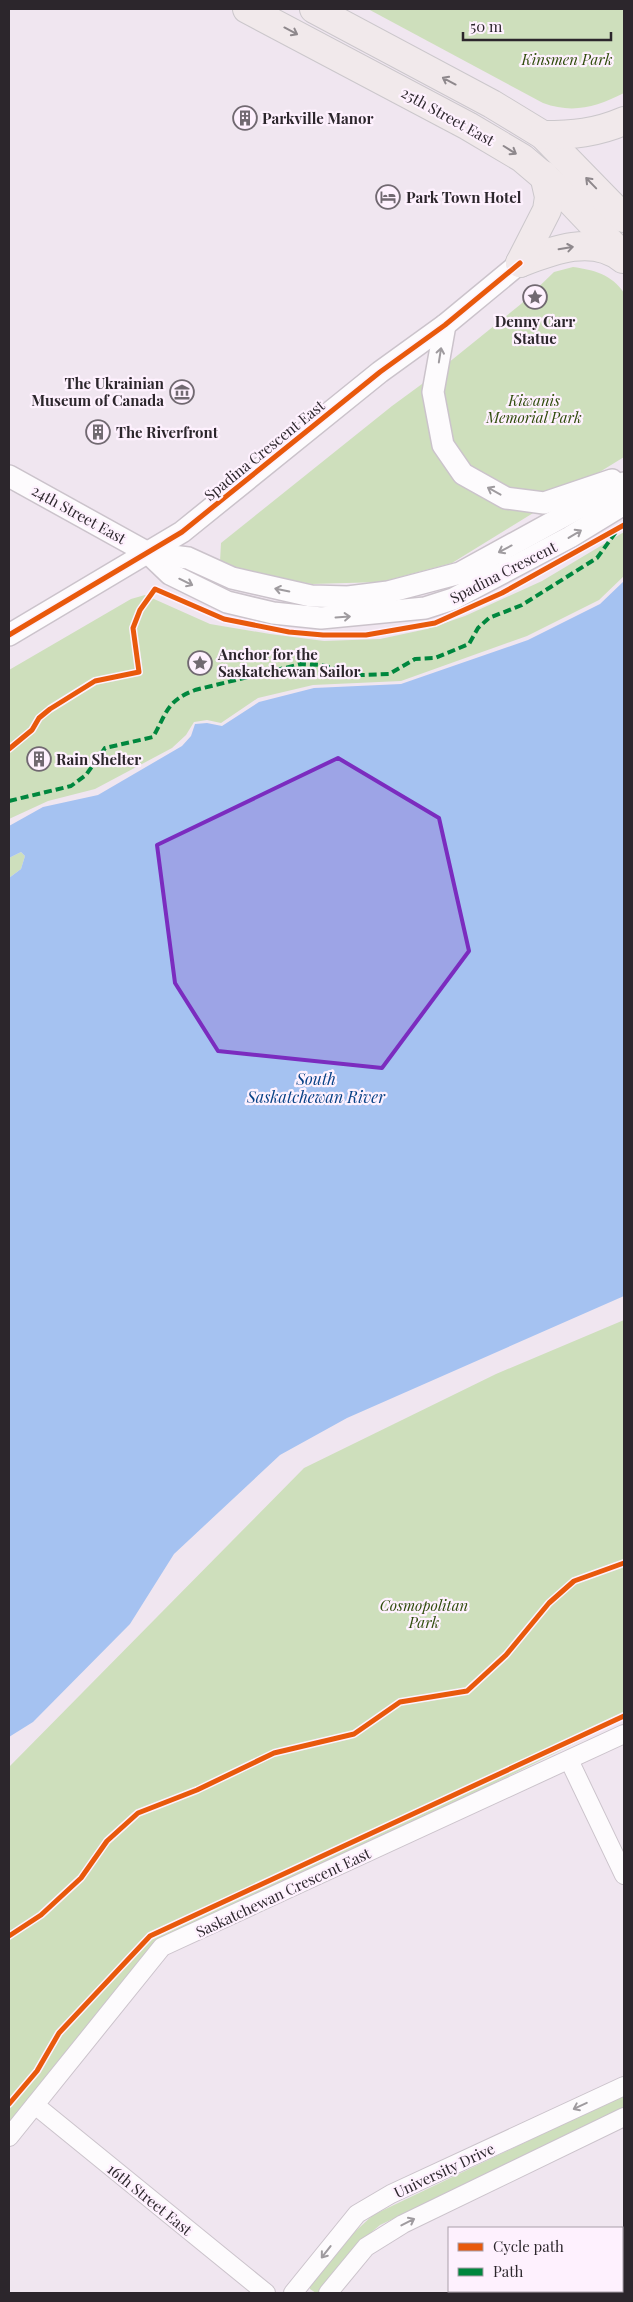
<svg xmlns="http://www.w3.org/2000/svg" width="633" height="2302" font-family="'Playfair Display',serif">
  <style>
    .green { fill: #cedfbc }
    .water { fill: #a5c2f1 }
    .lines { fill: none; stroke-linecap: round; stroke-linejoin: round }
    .minor-casing { stroke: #cbc3cb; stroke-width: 20 }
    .tertiary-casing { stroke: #cbc3cb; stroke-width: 24 }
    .primary-casing { stroke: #cbc7cb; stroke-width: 30 }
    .minor { stroke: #fdfbfd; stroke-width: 18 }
    .tertiary { stroke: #fdfbfd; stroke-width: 21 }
    .primary { stroke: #f1e9eb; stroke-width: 28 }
    .quiet { stroke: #00873e; stroke-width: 4; stroke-dasharray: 8 4; stroke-linecap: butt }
    .cycleway-casing { stroke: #fef1fe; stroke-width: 8 }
    .cycleway { stroke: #e8590c; stroke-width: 5 }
    .oneway { stroke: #8e888c }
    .oneway2 { stroke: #9f9b9f }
    .marked { fill: #7b2cbf; fill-opacity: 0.2; stroke: #7b2cbf; stroke-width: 4; stroke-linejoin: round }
    .labels { text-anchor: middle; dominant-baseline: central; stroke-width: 4.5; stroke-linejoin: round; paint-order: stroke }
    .park-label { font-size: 15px; font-style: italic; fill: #304c0c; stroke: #fef1fe }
    .street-label { font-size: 15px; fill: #2c262c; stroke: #fef1fe }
    .poi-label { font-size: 15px; font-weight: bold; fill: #2c262c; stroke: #fef1fe; text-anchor: start }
    .water-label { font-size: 16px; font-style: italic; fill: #064085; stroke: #fef1fe }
  </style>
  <rect width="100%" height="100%" fill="#f0e6f0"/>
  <!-- green -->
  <g class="green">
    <path d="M368,9H624V93C596,107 573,114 543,103Z"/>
    <path d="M573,267C594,270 611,274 624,293V457L452,563L381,582L312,584L241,571L220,562L221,543L392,406L422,384L521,304L554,272Z"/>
    <polygon points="624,532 624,576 599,600 527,636 401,681 313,685 258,698 221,723 207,720 194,722 186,735 172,748 95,789 48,801 9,819 9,670 131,599 145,595 210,624 270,634 324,641 380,639 427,629 465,616 542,581"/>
    <polygon points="21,852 25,856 21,869 9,878 9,858"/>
    <polygon points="624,1320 624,1719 160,1949 9,2134 9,1767 304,1468 496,1374"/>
    <polygon points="624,2095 624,2110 380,2225 361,2241 320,2292 316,2293 310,2289 309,2285 347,2239 373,2215"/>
  </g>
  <!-- water -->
  <polygon class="water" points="624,581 624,1296 347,1418 280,1455 174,1554 130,1624 33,1722 9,1737 9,878 21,869 25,856 21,852 9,858 9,826 43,807 98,795 182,746 191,736 195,724 207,723 222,726 259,702 314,688 401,684 528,640 600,604"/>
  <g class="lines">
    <!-- minor casing -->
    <g class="minor-casing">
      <g id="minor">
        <polyline points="569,1760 624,1875"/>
        <polyline points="35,2105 266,2293"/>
        <polyline points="9,2137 162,1947 624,1734"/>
        <polyline points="293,2293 357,2214 391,2194 624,2086"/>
        <polyline points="328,2293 366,2247 403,2224 624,2117"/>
      </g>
    </g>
    <!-- tertiary casing -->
    <g class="tertiary-casing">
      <g id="tertiary">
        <polyline points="445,325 433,392 443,445 463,474 506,498 544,503 612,480"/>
        <polyline points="9,476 148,553 170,574 227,602 273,613 321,618 425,608 453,599 570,537 624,504"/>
        <polyline points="148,553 188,558 232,578 311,596 348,597 388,592 460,573 624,483"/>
        <polyline points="9,635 182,532 380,372 445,325 520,263"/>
      </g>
    </g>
    <!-- primary casing -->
    <g class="primary-casing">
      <g id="primary">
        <polyline points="247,9 468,126 522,158 562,192 624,257"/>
        <polyline points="314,9 492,104 543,135 624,218"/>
        <path d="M543,135C573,135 596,133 624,121"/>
        <path d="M520,263C551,251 593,234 623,259"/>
        <polyline points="520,263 547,210 549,197 544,175"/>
      </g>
    </g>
    <!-- minor -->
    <use href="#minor" class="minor"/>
    <!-- tertiary -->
    <use href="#tertiary" class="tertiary"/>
    <!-- primary -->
    <use href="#primary" class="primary"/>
    <!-- quiet -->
    <path class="quiet" d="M9,801L71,786L86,775L105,748L153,737C167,713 166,701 195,690L301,664L321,665L362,675L389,674L415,659L435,658L469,644L478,628L489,618L522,605L597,558L616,532"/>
    <!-- cycleway casing -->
    <g class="cycleway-casing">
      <g id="cycleway">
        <polyline points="9,635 182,532 380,372 445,325 520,263"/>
        <polyline points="9,749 32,730 39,718 50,709 95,681 139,672 133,628 140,610 155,589 224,619 289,632 323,635 366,635 435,623 502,593 624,525"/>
        <polyline points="9,1936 41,1915 81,1878 107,1841 138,1813 197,1790 274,1753 354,1734 400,1702 467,1691 506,1655 549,1603 574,1581 624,1563"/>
        <polyline points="9,2104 37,2071 59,2033 150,1936 624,1716"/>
      </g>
    </g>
    <!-- cycleway -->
    <use href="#cycleway" class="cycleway"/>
  </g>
  <!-- one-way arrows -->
  <defs><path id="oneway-shaft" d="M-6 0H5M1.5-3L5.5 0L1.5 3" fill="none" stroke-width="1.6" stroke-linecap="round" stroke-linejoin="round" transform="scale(1.25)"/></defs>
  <g class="oneway">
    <use href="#oneway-shaft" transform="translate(291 31) rotate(28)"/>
    <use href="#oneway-shaft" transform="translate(449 81) rotate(-152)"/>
    <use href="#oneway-shaft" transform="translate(510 150) rotate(32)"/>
    <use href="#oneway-shaft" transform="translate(591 183) rotate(-134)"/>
    <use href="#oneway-shaft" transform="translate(566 248) rotate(-9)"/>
  </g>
  <g class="oneway2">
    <use href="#oneway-shaft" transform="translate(440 355) rotate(-81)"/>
    <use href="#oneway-shaft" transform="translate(494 491) rotate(-151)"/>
    <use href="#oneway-shaft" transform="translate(575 534) rotate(-31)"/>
    <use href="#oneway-shaft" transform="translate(505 549) rotate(152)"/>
    <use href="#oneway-shaft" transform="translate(186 582) rotate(26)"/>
    <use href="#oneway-shaft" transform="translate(282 590) rotate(-168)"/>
    <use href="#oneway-shaft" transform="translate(343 617) rotate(-4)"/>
    <use href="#oneway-shaft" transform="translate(580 2106) rotate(155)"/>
    <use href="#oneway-shaft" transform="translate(408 2222) rotate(-27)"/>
    <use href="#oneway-shaft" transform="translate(326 2252) rotate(128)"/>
  </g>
  <!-- marked area -->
  <path class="marked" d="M338,758L439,818L469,951L382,1068L218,1051L175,983L157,845Z"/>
  <!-- icons -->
  <defs>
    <g id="building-ring" transform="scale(1.25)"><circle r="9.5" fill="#fef1fe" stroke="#716971" stroke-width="1.5"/><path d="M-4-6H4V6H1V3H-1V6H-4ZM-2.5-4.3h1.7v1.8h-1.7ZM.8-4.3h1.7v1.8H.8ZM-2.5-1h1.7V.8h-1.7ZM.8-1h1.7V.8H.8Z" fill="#716971"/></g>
    <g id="hotel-ring" transform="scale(1.25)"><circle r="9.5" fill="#fef1fe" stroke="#716971" stroke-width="1.5"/><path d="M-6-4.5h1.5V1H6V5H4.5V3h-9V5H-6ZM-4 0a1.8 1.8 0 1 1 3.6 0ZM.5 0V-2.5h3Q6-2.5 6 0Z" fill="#716971"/></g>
    <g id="sight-ring" transform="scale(1.25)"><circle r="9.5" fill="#fef1fe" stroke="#716971" stroke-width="1.5"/><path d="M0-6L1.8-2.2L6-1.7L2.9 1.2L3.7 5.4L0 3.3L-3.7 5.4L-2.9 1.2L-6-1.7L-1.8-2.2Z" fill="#716971"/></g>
    <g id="museum-ring" transform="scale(1.25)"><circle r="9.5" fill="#fef1fe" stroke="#716971" stroke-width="1.5"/><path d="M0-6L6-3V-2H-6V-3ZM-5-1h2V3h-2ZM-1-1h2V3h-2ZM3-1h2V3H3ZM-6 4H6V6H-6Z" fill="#716971"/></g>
  </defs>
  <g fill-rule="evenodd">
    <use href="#building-ring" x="245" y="118"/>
    <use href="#hotel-ring" x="388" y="197"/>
    <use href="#sight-ring" x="535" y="297"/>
    <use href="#museum-ring" x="182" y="392"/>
    <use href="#building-ring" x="98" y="432"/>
    <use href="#sight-ring" x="200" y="663"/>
    <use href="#building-ring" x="39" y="759"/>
  </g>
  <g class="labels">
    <!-- park labels -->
    <g class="park-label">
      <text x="567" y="59">Kinsmen Park</text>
      <text x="534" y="400">Kiwanis<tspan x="534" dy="17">Memorial Park</tspan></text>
      <text x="424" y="1605">Cosmopolitan<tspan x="424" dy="17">Park</tspan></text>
    </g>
    <!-- street labels -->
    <g class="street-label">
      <text transform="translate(448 116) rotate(29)">25th Street East</text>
      <text transform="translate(264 450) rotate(-39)">Spadina Crescent East</text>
      <text transform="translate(79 514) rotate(29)">24th Street East</text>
      <text transform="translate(503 572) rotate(-27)">Spadina Crescent</text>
      <text transform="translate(283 1892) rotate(-25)">Saskatchewan Crescent East</text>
      <text transform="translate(444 2170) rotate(-25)">University Drive</text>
      <text transform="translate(150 2199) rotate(39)">16th Street East</text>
    </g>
    <!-- poi labels -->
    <g class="poi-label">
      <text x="262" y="118">Parkville Manor</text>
      <text x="406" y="197">Park Town Hotel</text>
      <text x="535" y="321" text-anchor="middle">Denny Carr<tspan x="535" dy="17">Statue</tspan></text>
      <text x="164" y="383" text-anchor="end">The Ukrainian<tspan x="164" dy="17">Museum of Canada</tspan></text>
      <text x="116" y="432">The Riverfront</text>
      <text x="218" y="654">Anchor for the<tspan x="218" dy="17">Saskatchewan Sailor</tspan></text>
      <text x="56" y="759">Rain Shelter</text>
    </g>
    <!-- water labels -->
    <g class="water-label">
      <text x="316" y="1078">South<tspan x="316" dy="18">Saskatchewan River</tspan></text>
    </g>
  </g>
  <!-- border -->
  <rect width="633" height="2302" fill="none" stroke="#2c262c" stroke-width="20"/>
  <!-- legend -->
  <rect x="448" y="2227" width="175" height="65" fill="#fef1fe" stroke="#aaa0aa"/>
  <rect x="458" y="2243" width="25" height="8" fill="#e8590c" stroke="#aaa0aa"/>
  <text x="493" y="2252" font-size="15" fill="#2c262c">Cycle path</text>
  <rect x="458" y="2268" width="25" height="8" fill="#00873e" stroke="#aaa0aa"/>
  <text x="493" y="2277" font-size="15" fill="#2c262c">Path</text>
  <!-- scale -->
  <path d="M463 32v8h148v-8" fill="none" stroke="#2c262c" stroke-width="2.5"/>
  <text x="470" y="32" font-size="15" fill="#2c262c" stroke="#fef1fe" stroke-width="4" paint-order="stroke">50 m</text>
</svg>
